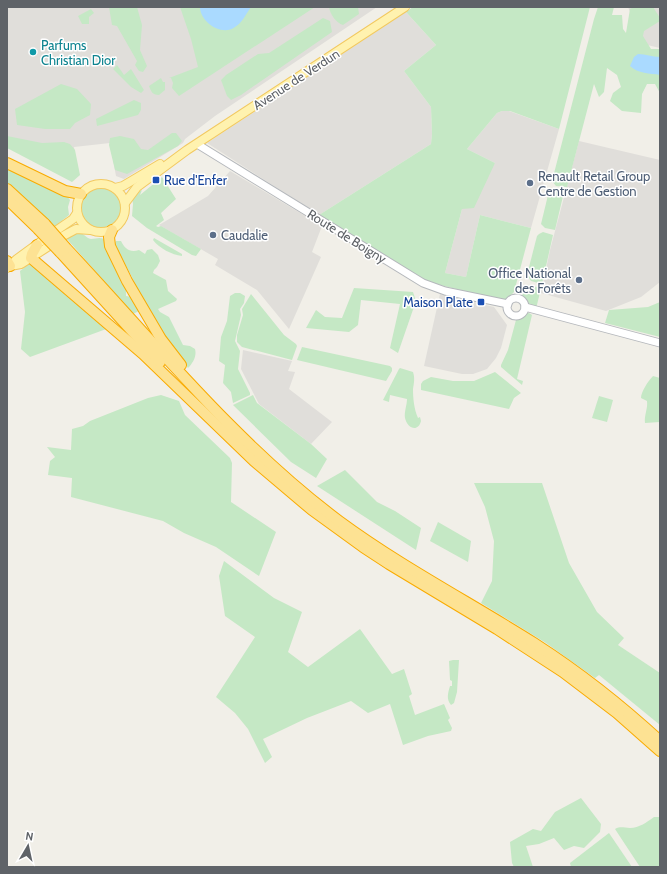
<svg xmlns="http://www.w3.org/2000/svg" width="667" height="874" font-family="Cabin,sans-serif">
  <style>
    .industrial { fill: #e0deda }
    .green { fill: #c5e8c5 }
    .water { fill: #aadaff }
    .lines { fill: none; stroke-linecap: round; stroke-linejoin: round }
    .minor-casing { stroke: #b5b8bc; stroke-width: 9 }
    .major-casing { stroke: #f2c960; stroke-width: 10 }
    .highway-casing { stroke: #f9ab00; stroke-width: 12 }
    .minor { stroke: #fff; stroke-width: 7 }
    .major { stroke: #fff2af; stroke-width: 8 }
    .highway { stroke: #fde293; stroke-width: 10 }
    .highway-bridge-casing { stroke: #f9ab00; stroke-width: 12; stroke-linecap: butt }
    .highway-bridge { stroke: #fde293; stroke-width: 10 }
    .culture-dot { fill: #0f9aa8; stroke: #fff; stroke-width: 1.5 }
    .transit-dot { fill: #1a4fb4; stroke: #fff; stroke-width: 1.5 }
    .service-dot { fill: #5c6f8a; stroke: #fff; stroke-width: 1.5 }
    .labels { text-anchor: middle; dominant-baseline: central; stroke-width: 3; stroke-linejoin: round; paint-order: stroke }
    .culture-label { font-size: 13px; fill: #0d838f; stroke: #fff; text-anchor: start }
    .street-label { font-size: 13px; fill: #5f6368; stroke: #fff }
    .service-label { font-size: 13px; fill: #4e5e75; stroke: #fff; text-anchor: start }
    .transit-label { font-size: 13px; fill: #164399; stroke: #fff; text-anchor: start }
  </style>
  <rect width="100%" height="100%" fill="#f1efe8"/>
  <!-- industrial -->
  <g class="industrial">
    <polygon points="7,7 377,7 215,116 185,139 183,143 124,179 116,176 110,143 74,147 78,175 7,147"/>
    <polygon points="628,7 660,7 660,48 643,44"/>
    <polygon points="406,12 436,45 404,71 431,107 432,134 431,144 319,215 207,143"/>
    <polygon points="502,111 509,111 559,129 531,228 480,215 466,277 445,273 462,209 495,163 467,149 497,113"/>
    <polygon points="579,141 660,160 660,282 641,297 606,311 541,293 550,250"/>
    <polygon points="230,171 322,226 312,252 321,257 289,329 257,290 215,265 218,259 159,225 208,196"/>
    <polygon points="440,294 494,307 507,325 501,348 496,358 487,369 473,374 462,374 424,366"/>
    <polygon points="243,350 292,361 288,371 295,372 289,389 332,422 311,444 259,404 241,369"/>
  </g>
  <!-- green -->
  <g class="green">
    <polygon points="109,7 137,7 142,25 140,50 147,66 143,72 139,71 135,65 137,61 117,26 112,25"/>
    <polygon points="180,7 315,7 179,96 172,88 173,83 171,78 169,78 198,67 191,39"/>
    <path d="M329,7H358L359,14L343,25C336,23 330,14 329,7Z"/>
    <polygon points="413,7 590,7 559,129 510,111 502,111 497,113 467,149 495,163 474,208 462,209 445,273 466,277 480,215 531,228 514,292 505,301 424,281 319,215 431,144 432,134 431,107 404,71 436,45 406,12"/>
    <polygon points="598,7 614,7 612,15 622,15 623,29 626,33 630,9 634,7 653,7 660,18 660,21 644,31 643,36 651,49 660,49 660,93 655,84 647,84 642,94 641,113 622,111 610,101 613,93 621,87 617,75 607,68 604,92 599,97 594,84 567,187 556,186 552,181 594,19"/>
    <polygon points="91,9 94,13 89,17 89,24 82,24 78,16"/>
    <polygon points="323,18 330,21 332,32 241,95 231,100 227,96 221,80 226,75 258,54 269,53"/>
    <polygon points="117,65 122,72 124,75 131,69 144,90 141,93 131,87 113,69"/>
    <path d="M161,78L163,82H165V90L159,95C152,95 151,91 149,86Z"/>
    <polygon points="61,84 77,89 91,104 90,115 75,123 70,129 45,129 17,125 15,109"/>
    <polygon points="134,100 141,103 141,110 138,115 97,126 96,119"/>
    <polygon points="172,133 176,133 182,141 178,146 127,174 115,170 109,145 110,138 120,136 134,139 141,149 148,150"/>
    <polygon points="7,136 42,143 64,142 70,144 75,150 80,175 72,182 7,148"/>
    <polygon points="7,167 67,196 70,200 68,207 69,215 54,227 7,183"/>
    <polygon points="162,177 176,199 161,213 164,220 156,226 158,227 161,226 201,249 196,256 192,255 147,228 132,216 133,204 132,198 135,194 142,190 140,195"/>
    <circle cx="101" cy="207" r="22"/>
    <polygon points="550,190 564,192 555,230 545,228 541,224 549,191"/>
    <polygon points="543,232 553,235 542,284 531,281 527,275 537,236 539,234"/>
    <path d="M76,233C85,232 85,238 91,239C96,239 99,237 104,239L126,290V296L132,297L139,311L133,314L67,239Z"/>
    <path d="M154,238L182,254V256C172,255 159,248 153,240Z"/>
    <path d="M116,241H121C125,249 130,253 139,250L145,254L147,250L152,249L158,255L160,261L157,267L154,270L153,273L166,280L168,291L177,299L176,301L158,309L160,312L169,317L183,345L190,346L195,349C197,356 193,363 188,368L162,331L137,290C137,283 118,253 114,245Z"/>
    <polygon points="28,265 31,265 36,267 109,328 30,357 21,349 25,312 20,271"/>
    <polygon points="529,285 541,288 536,309 527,305 522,296 524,287"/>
    <polygon points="354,288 413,292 416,301 398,353 390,348 400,304 361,300 358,325 349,332 306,328 316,310 325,317 342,318"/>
    <polygon points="235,293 240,293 245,296 244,303 240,309 241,315 235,341 240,351 238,369 250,393 250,395 233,403 231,392 223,383 225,365 219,361 221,337 227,321 230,296"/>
    <polygon points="251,294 284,335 296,344 297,346 292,360 242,347 237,342 237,335 243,315 242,309"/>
    <polygon points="660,302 660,337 605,323 609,310 648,307"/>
    <polygon points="525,313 529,313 532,315 517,379 523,381 522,385 501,367 501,365 508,350 516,320 517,317"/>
    <polygon points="302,347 390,366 392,368 392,371 386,381 297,360"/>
    <path d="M400,368L413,372C415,378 414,383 413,389C413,398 414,409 418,418L420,417L421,421C418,433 407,428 405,418C404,412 407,405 407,399L390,395L389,402L383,400L399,369Z"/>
    <polygon points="495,372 521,393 514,398 509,409 421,390 421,384 423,381 431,377 453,381 474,381"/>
    <path d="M653,376L660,378V422L645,423C644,415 648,409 647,401L641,398C641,392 648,381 653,376Z"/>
    <polygon points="161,395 179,401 185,415 230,458 232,463 231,502 276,532 259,576 216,547 184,533 163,521 71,497 72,478 48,475 50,461 55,457 47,447 71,450 72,429 83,426 90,421 148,398"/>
    <polygon points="253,395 257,403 311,444 327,459 316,478 291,462 233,405"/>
    <polygon points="599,396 613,400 607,422 592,418"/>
    <polygon points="345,470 377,502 395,511 421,528 416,550 317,486"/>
    <polygon points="474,483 542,483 569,563 597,612 624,638 618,645 660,673 660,725 599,675 595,678 546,643 481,603 492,581 494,541 485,507"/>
    <polygon points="438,522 471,541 468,562 430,541"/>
    <polygon points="224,561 274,598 302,612 288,652 308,667 360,629 392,674 404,669 412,694 409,696 415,715 444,704 450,718 448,720 452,728 451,731 428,736 403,745 390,704 368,713 351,701 307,718 263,739 272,757 265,763 248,729 235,713 216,697 255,637 225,616 219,576"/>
    <path d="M453,660H459L457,692L454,703L451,705C446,699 448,693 450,686H452V681L450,680L449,661Z"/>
    <polygon points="581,798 601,824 600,832 584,848 574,846 564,850 554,838 539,844 526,846 533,867 514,867 512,863 510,842 533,829 541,831 555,812"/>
    <path d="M654,817H660V867H640L615,829C621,826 624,828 630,828C639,828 647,822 654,817Z"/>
    <polygon points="609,833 632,867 571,867 570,863"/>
  </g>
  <!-- water -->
  <g class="water">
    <path d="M200,7H251C246,14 242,23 235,27C222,37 200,22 200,7Z"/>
    <path d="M638,54C646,54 652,57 660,57V75C650,73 638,74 630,66L634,57Z"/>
  </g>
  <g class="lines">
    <!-- minor casing -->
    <g class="minor-casing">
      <g id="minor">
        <polyline points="197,144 423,283 445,291 508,304"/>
        <circle cx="516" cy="307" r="9"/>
        <polyline points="525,307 660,343"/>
      </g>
    </g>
    <!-- major casing -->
    <g class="major-casing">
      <g id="major">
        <circle cx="101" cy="208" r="24"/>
        <polyline points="115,188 123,186 160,164"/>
        <polyline points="125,203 137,187 187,150 405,7"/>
        <polyline points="57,230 73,219 77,213"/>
        <polyline points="63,236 76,229 90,230"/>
        <polyline points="10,266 21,264 49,246"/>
        <polyline points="7,268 17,259 43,240"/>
      </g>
    </g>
    <!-- highway casing -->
    <g class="highway-casing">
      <g id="highway">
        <polyline points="7,163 65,191 81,194"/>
        <polyline points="7,189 45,224"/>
        <polyline points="7,199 38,229"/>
        <polyline points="112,230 109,237 110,246 127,281 161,339 181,365"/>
        <polyline points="37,245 32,254 31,258 143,354 254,461 312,510 363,547 389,564 497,629 563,672 617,713 660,751"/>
        <path d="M66,248C154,342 235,443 339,521C400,566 469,602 534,643C579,672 621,705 660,741"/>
        <polyline points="60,252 160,362"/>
        <polyline points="7,261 10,266"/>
      </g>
    </g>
    <!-- minor -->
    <use href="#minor" class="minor"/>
    <!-- major -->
    <use href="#major" class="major"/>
    <!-- highway -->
    <use href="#highway" class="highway"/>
    <!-- highway-bridge casing -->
    <g class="highway-bridge-casing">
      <g id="highway-bridge">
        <polyline points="45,224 66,248"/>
        <polyline points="38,229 60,252"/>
      </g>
    </g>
    <!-- highway-bridge -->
    <use href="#highway-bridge" class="highway-bridge"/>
  </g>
  <!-- markers -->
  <circle class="culture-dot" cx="33" cy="52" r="4"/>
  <g class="transit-dot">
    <rect x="152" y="176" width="8" height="8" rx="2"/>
    <rect x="477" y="298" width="8" height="8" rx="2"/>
  </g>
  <g class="service-dot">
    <circle cx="530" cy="183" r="4"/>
    <circle cx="213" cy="235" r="4"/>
    <circle cx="579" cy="280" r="4"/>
  </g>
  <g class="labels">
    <!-- culture labels -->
    <g class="culture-label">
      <text x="41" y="45">Parfums<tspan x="41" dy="15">Christian Dior</tspan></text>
    </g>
    <!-- street labels -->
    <g class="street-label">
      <text transform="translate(296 79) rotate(-33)">Avenue de Verdun</text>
      <text transform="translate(347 236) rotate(32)">Route de Boigny</text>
    </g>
    <!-- service labels -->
    <g class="service-label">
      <text x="538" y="176">Renault Retail Group<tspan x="538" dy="15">Centre de Gestion</tspan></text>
      <text x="221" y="235">Caudalie</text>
      <text x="571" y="273" text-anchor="end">Office National<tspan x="571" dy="15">des Forêts</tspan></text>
    </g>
    <!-- transit labels -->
    <g class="transit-label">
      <text x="164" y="180">Rue d'Enfer</text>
      <text x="473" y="302" text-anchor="end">Maison Plate</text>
    </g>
  </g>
  <!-- border -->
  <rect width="667" height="874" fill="none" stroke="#5f6368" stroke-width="16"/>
  <!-- north arrow -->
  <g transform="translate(28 846) rotate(9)" stroke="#ffffff" stroke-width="3" paint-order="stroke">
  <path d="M0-3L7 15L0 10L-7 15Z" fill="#5f6368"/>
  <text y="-6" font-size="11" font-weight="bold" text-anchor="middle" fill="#5f6368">N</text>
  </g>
</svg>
